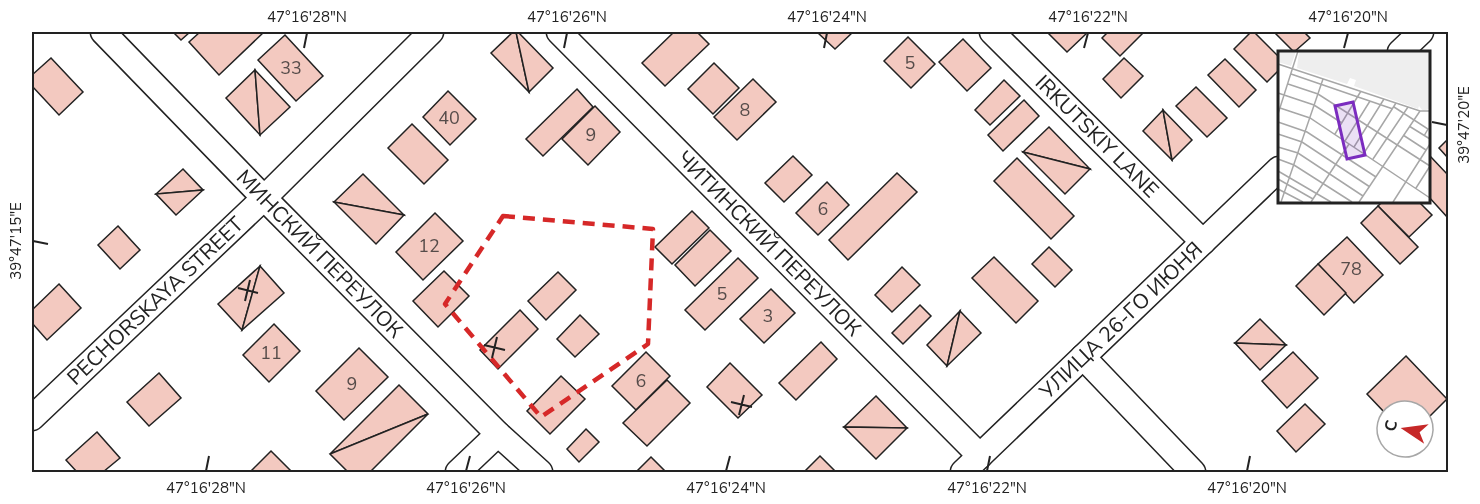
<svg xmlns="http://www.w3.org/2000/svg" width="1480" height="504" font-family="'Nunito Sans',sans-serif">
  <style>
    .building { fill: #f3c9c0; stroke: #222; stroke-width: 1.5 }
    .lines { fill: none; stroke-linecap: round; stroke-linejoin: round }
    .minor-casing { stroke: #222; stroke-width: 27 }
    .minor { stroke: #fff; stroke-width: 24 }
    .marked { fill: none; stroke: #d62828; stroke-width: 4.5; stroke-dasharray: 12 8; stroke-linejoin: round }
    .ticks { fill: none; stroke: #222; stroke-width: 2 }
    .labels { text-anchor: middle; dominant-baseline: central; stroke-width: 4.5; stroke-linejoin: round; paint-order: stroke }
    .number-label { font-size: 18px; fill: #564c4a }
    .street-label { font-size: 21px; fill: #222; stroke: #fff }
    .inset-road { fill: none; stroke: #a7a7a7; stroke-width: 1.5 }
    .view { fill: #7b2cbf; fill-opacity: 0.15; stroke: #7b2cbf; stroke-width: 3 }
    .inset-edge { fill: none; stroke: #222; stroke-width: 3 }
    .neatline { fill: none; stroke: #222; stroke-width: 2 }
    .ticks-label { font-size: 15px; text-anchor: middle; fill: #222 }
  </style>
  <rect width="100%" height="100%" fill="#fff"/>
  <!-- building -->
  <g class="building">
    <polygon points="173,32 190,32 181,40"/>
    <polygon points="200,32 264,32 219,75 189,42"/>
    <polygon points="513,32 516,32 529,92 491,53"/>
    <polygon points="516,32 518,32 553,68 529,92"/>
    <polygon points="674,32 697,32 709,44 665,86 642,63"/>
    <polygon points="817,32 853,32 835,49"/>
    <polygon points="1047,32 1088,32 1067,52"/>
    <polygon points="1108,32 1144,32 1120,56 1102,38"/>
    <polygon points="1251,32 1254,32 1279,57 1279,70 1267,82 1234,49"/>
    <polygon points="1274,32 1304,32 1310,38 1294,52"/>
    <polygon points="285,35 323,76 296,101 258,60"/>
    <polygon points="908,37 935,64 911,88 884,61"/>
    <polygon points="963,39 991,68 967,91 939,62"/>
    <polygon points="51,58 83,92 59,115 32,86 32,75"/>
    <polygon points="1124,58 1143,76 1121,98 1103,79"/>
    <polygon points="1225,59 1256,90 1239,107 1208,75"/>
    <polygon points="714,63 739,88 713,114 688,89"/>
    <polygon points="255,70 260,135 226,98"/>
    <polygon points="255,70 290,107 260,135"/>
    <polygon points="753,79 776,102 737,140 714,117"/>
    <polygon points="1004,80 1020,96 990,125 975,110"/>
    <polygon points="1196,87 1227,118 1207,137 1176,106"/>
    <polygon points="577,89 593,107 543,156 526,139"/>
    <polygon points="448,91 476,119 450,145 423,117"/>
    <polygon points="1024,100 1039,116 1003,151 988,135"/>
    <polygon points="595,106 620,132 588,165 562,139"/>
    <polygon points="1163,110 1172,160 1143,131"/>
    <polygon points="1163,110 1192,140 1172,160"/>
    <polygon points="412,124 448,160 424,184 388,148"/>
    <polygon points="1049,127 1090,169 1023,152"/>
    <polygon points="1448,139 1448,158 1439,148"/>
    <polygon points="1023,152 1090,169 1065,194"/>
    <polygon points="793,156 812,175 784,202 765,183"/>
    <polygon points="1430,156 1448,175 1448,218 1428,196 1428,159"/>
    <polygon points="1017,158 1074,216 1051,239 994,181"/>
    <polygon points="183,169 203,190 156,194"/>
    <polygon points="897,173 917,192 848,260 829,240"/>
    <polygon points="363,174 404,215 334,202"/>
    <polygon points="827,182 849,205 818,235 796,213"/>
    <polygon points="203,190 176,215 156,194"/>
    <polygon points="1383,201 1418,201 1432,215 1409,237 1378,206"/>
    <polygon points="334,202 404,215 376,244"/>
    <polygon points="1378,206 1418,247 1400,264 1361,223"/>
    <polygon points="692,211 709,228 672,264 655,247"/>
    <polygon points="435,213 463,241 423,280 396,252"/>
    <polygon points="118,226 140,250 120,269 98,245"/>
    <polygon points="710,230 731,251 695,286 675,265"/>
    <polygon points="1347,237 1383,275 1354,303 1318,264"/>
    <polygon points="1049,247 1072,270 1055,287 1032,264"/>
    <polygon points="994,257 1038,301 1016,323 972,278"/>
    <polygon points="738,258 758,278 705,330 685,310"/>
    <polygon points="1318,264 1346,293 1324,315 1296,286"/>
    <polygon points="260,266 242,330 218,304"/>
    <polygon points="260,266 284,293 242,330"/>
    <polygon points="902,267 920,285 892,312 875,295"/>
    <polygon points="444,271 469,296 438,327 413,301"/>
    <polygon points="558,272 576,290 546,320 528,301"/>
    <polygon points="59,284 81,308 47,340 32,323 32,310"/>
    <polygon points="771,289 795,313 764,343 740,319"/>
    <polygon points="920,305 931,316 903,344 892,333"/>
    <polygon points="520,310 538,329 498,369 480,350"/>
    <polygon points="960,311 947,366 927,345"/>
    <polygon points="960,311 981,333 947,366"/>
    <polygon points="580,315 599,334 575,357 557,339"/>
    <polygon points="1260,319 1286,345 1235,343"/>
    <polygon points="274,324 300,351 269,382 243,355"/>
    <polygon points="821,342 837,359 796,400 779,383"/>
    <polygon points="1235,343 1286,345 1260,370"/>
    <polygon points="359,348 388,377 344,420 316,391"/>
    <polygon points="646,352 670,376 636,410 612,386"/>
    <polygon points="1293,352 1318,378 1287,408 1262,381"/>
    <polygon points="1406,356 1447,399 1423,423 1423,411 1387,411 1387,415 1367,394"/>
    <polygon points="730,363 762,395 738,418 707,387"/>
    <polygon points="159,373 181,398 149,426 127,402"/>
    <polygon points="561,376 585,399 550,434 527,411"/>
    <polygon points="667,380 690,403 647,446 623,423"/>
    <polygon points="399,385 428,414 330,454"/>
    <polygon points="876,396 907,428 844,427"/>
    <polygon points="1305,404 1325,424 1296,452 1277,431"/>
    <polygon points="428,414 370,472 348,472 330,454"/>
    <polygon points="844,427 907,428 876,459"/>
    <polygon points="586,429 599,442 579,462 567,449"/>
    <polygon points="97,432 120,458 103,472 77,472 66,460"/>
    <polygon points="271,451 292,472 250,472"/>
    <polygon points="820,456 836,472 804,472"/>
    <polygon points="651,457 666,472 636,472"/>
  </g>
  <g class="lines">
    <!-- minor casing -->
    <g class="minor-casing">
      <g id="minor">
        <path id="s1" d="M103,32L264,198L498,434L540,472"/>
        <path id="s2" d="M559,32L980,456"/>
        <path id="s3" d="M992,32L1203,242"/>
        <polyline points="1400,52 1421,32"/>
        <polyline points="1083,357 1193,472"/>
        <path id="s4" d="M32,418L264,198L431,32"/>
        <polyline points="458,472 498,434"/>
        <path id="s5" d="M963,472L1279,169"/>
      </g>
    </g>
    <!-- minor -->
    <use href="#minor" class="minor"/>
  </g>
  <!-- marked area -->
  <path class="marked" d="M503,216L653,229L648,344L541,417L445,304Z"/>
  <!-- ticks -->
  <path class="ticks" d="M304,48L307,33M564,48L567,33M824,48L827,33M1084,48L1088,33M1344,48L1348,33M1432,122L1447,125M33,241L48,244M238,288L258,293M245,301L250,280M484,345L505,350M492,358L497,337M731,402L752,407M739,415L744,395M206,471L209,456M466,471L470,456M726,471L730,456M987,471L990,456M1247,471L1250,456"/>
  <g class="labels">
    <!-- number labels -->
    <g class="number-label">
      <text x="910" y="63">5</text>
      <text x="291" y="68">33</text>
      <text x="745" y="110">8</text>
      <text x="449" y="118">40</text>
      <text x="591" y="135">9</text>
      <text x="823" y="209">6</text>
      <text x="429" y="246">12</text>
      <text x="1351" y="269">78</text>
      <text x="722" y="294">5</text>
      <text x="768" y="316">3</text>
      <text x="271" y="353">11</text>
      <text x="641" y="381">6</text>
      <text x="352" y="384">9</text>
    </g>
    <!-- street labels -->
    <g class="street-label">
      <text stroke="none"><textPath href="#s3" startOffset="148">IRKUTSKIY LANE</textPath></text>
      <text stroke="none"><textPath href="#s2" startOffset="298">ЧИТИНСКИЙ ПЕРЕУЛОК</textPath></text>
      <text stroke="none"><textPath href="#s1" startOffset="310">МИНСКИЙ ПЕРЕУЛОК</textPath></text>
      <text stroke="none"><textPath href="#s4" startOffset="170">PECHORSKAYA STREET</textPath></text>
      <text stroke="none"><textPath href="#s5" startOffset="219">УЛИЦА 26-ГО ИЮНЯ</textPath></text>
    </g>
  </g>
  <!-- overview -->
  <g transform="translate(1278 51)">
    <rect width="152" height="152" fill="#fff"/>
    <path d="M0,0H18L13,15L0,11ZM21,0H151V58L145,60L141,55L140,58L76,35L78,29L72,27L69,33L19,17Z" fill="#eee"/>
    <path class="inset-road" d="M0,13L142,60H152M13,23L115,58M10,33L40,43L152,115M0,42L36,54L64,72M116,56L150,78L146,85M2,57L32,67L152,147M0,63L20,0M0,71L29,81L98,126M131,75L152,88M0,83L24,91L92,136M57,83L83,40M125,84L148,99M67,90L92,50M0,96L20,102L85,145M76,96L106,48M86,102L118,52M0,108L16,114L74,151M95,108L130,56M0,120L53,151M0,128L35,148M138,137L152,115M0,138L25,151M3,151L45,28M33,151L71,93M81,151L142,60M115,151L152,93"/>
    <path class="view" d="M75,51L87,104L69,108L57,55Z"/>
    <rect width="152" height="152" class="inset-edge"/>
  </g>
  <!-- border -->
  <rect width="1480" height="504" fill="none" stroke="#ffffff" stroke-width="66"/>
  <!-- north arrow -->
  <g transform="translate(1405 429) rotate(283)"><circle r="28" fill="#ffffff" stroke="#a7a7a7" stroke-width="1.5"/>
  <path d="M0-4.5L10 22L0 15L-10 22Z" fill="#c62828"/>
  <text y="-9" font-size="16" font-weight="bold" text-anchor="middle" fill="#222222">С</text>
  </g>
  <rect x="33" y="33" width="1414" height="438" class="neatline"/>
  <g class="ticks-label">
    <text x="307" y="22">47°16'28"N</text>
    <text x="567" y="22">47°16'26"N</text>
    <text x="827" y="22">47°16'24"N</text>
    <text x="1088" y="22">47°16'22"N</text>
    <text x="1348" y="22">47°16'20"N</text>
    <text transform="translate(1464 125) rotate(-90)" y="5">39°47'20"E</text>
    <text transform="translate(16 241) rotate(-90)" y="5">39°47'15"E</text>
    <text x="206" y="493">47°16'28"N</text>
    <text x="466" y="493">47°16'26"N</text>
    <text x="726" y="493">47°16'24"N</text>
    <text x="987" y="493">47°16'22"N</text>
    <text x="1247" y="493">47°16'20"N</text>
  </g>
</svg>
